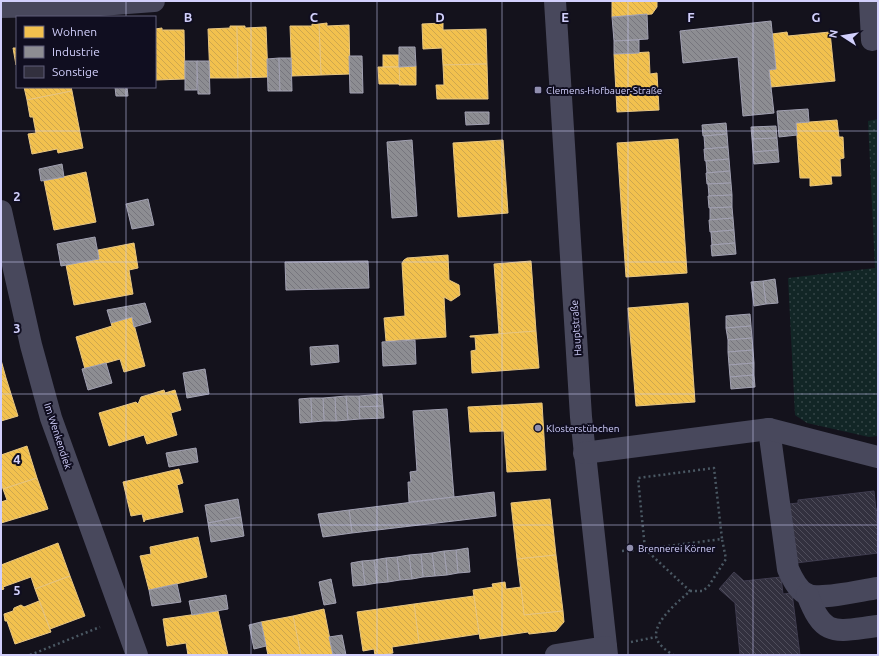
<svg xmlns="http://www.w3.org/2000/svg" width="879" height="656" font-family="Ubuntu,sans-serif">
  <style>
    .grass { fill: url(#grass-dots) }
    .homes { fill: url(#homes-back-hatch); stroke: #e8c682 }
    .industry { fill: url(#industry-back-hatch); stroke: #a2a1b2 }
    .building { fill: url(#building-back-hatch); stroke: #3f3c4f }
    .lines { fill: none; stroke-linecap: round; stroke-linejoin: round }
    .path { stroke: #4a5863; stroke-width: 2.5; stroke-dasharray: 2 3; stroke-linecap: butt }
    .minor { stroke: #48485c; stroke-width: 22 }
    .grid { fill: none; stroke: #d2d0fc; stroke-width: 1; stroke-opacity: 0.55 }
    .poi-dot { fill: #908eae; stroke: #100e20; stroke-width: 1.5 }
    .labels { text-anchor: middle; dominant-baseline: central; stroke-width: 4; stroke-linejoin: round; paint-order: stroke }
    .poi-label { font-size: 10px; fill: #d2d0fc; stroke: #100e20; text-anchor: start }
    .street-label { font-size: 10px; fill: #d2d0fc; stroke: #100e20 }
    .grid-label { font-size: 13px; text-anchor: middle; font-weight: bold; fill: #d2d0fc; stroke: #100e20; stroke-width: 4; stroke-linejoin: round; paint-order: stroke }
  </style>
  <defs>
    <pattern id="grass-dots" width="8" height="8" patternUnits="userSpaceOnUse"><rect width="8" height="8" fill="#122626"/><path d="M2 2h.1M6 6h.1" fill="none" stroke="#344446" stroke-width="1.8" stroke-linecap="round"/></pattern>
    <pattern id="homes-back-hatch" width="6" height="6" patternUnits="userSpaceOnUse"><rect width="6" height="6" fill="#f2c14e"/><path d="M-1 5l2 2M0 0l6 6M5-1l2 2" fill="none" stroke="#cea74e"/></pattern>
    <pattern id="industry-back-hatch" width="6" height="6" patternUnits="userSpaceOnUse"><rect width="6" height="6" fill="#8d8d92"/><path d="M-1 5l2 2M0 0l6 6M5-1l2 2" fill="none" stroke="#76757d"/></pattern>
    <pattern id="building-back-hatch" width="6" height="6" patternUnits="userSpaceOnUse"><rect width="6" height="6" fill="#32303e"/><path d="M-1 5l2 2M0 0l6 6M5-1l2 2" fill="none" stroke="#4f4d5b"/></pattern>
  </defs>
  <rect width="100%" height="100%" fill="#14121c"/>
  <!-- grass -->
  <polygon class="grass" points="878,119 878,436 869,437 807,423 795,415 788,278 875,268 868,121"/>
  <!-- homes -->
  <g class="homes">
    <polygon points="612,1 657,1 657,7 652,14 612,17"/>
    <polygon points="327,23 327,26 349,25 350,74 321,75 319,24"/>
    <polygon points="443,23 443,30 486,29 487,64 443,65 442,48 423,49 422,24"/>
    <polygon points="312,24 319,24 321,75 292,76 290,26 312,26"/>
    <polygon points="230,26 237,26 238,78 210,78 208,29 230,28"/>
    <polygon points="237,26 245,26 245,28 266,27 268,77 238,78"/>
    <polygon points="162,28 162,30 184,30 185,79 156,80 155,29"/>
    <polygon points="787,32 788,36 830,32 835,81 771,87 769,70 776,69 772,34"/>
    <polygon points="155,44 156,80 155,80"/>
    <polygon points="13,48 17,48 16,65"/>
    <polygon points="649,52 650,74 657,73 659,110 617,112 614,54"/>
    <rect x="383" y="55" width="16" height="12"/>
    <polygon points="487,64 488,99 437,99 436,85 444,85 443,65"/>
    <polygon points="416,66 416,85 399,85 399,67"/>
    <polygon points="378,67 399,67 400,84 379,84"/>
    <polygon points="24,87 71,87 72,91 27,100"/>
    <polygon points="72,91 83,148 58,153 57,149 32,154 28,134 36,133 33,117 30,117 27,100"/>
    <polygon points="837,120 839,137 843,137 844,158 840,159 841,176 831,176 832,184 810,186 810,178 800,178 796,123"/>
    <polygon points="678,139 687,273 626,277 617,143"/>
    <polygon points="503,140 508,213 458,217 453,143"/>
    <polygon points="86,172 96,222 54,230 44,181"/>
    <polygon points="134,243 138,268 129,270 133,294 74,305 66,265 99,259 98,250"/>
    <polygon points="448,255 449,280 459,285 460,295 451,301 444,297 446,337 386,341 384,318 405,316 402,263 404,260 407,258"/>
    <polygon points="531,261 536,331 499,334 494,264"/>
    <polygon points="688,303 695,402 636,406 628,308"/>
    <polygon points="132,317 145,366 124,372 120,359 85,369 76,337 112,326 111,323"/>
    <polygon points="536,331 539,368 472,373 471,351 476,350 475,337 470,337 470,336"/>
    <polygon points="1,360 6,378 1,380"/>
    <polygon points="6,378 18,416 1,421 1,380"/>
    <polygon points="164,390 165,393 175,390 181,410 171,413 177,435 147,444 144,435 109,446 99,413 136,402 138,404 141,397"/>
    <polygon points="542,403 546,470 507,472 504,431 470,432 468,407"/>
    <polygon points="27,446 37,478 3,489 1,482 1,455"/>
    <polygon points="179,469 183,483 177,485 183,512 145,520 144,522 142,514 131,516 123,482"/>
    <polygon points="37,478 48,509 1,523 1,502 7,500 3,489"/>
    <polygon points="550,499 556,555 517,559 511,503"/>
    <polygon points="198,537 207,577 149,590 140,556 151,554 150,547"/>
    <polygon points="58,543 70,576 35,589 31,577 3,587 4,589 1,590 1,565"/>
    <polygon points="556,555 563,611 524,615 517,559"/>
    <polygon points="70,576 85,616 50,629 35,589"/>
    <polygon points="505,582 506,589 521,587 524,615 563,611 564,622 556,631 529,634 528,632 480,639 473,590 493,587 492,584"/>
    <polygon points="474,596 479,634 419,643 414,604"/>
    <polygon points="39,601 51,632 15,644 7,621 5,621 4,614 13,611 14,608 21,605 24,607"/>
    <polygon points="414,604 419,643 392,647 393,653 381,655 375,655 374,649 363,651 357,612"/>
    <polygon points="324,609 333,655 301,655 293,616"/>
    <polygon points="218,611 228,655 188,655 186,643 167,646 163,619"/>
    <polygon points="293,616 301,655 268,655 261,622"/>
  </g>
  <!-- industry -->
  <g class="industry">
    <polygon points="647,14 648,39 614,41 612,17"/>
    <polygon points="771,21 776,69 769,70 774,113 743,116 738,57 683,63 680,31"/>
    <polygon points="639,40 639,53 614,54 614,41"/>
    <polygon points="399,47 415,47 416,66 399,67"/>
    <polygon points="349,56 362,56 363,93 350,93"/>
    <polygon points="279,58 280,91 268,91 267,59"/>
    <polygon points="279,58 291,58 292,91 280,91"/>
    <rect x="185" y="61" width="12" height="29"/>
    <polygon points="197,61 209,61 210,94 198,94"/>
    <polygon points="115,87 127,87 128,96 116,96"/>
    <polygon points="808,109 809,122 796,123 797,135 779,137 777,111"/>
    <polygon points="465,112 489,112 489,124 466,125"/>
    <polygon points="726,123 727,134 703,136 702,125"/>
    <polygon points="776,126 777,138 752,139 751,127"/>
    <polygon points="727,134 728,147 705,149 704,136"/>
    <polygon points="777,138 778,150 753,152 752,139"/>
    <polygon points="412,140 417,216 392,218 387,142"/>
    <polygon points="728,147 729,159 705,161 704,149"/>
    <polygon points="778,150 779,162 754,164 753,152"/>
    <polygon points="729,159 730,171 707,173 706,161"/>
    <polygon points="62,164 64,177 41,181 39,169"/>
    <polygon points="730,171 731,183 707,184 706,173"/>
    <polygon points="731,183 732,195 709,196 708,184"/>
    <polygon points="732,195 732,207 709,208 708,196"/>
    <polygon points="148,199 154,225 132,229 126,204"/>
    <polygon points="732,207 733,218 710,220 710,208"/>
    <polygon points="733,218 734,230 710,232 709,220"/>
    <polygon points="734,230 735,243 712,245 711,232"/>
    <polygon points="95,237 99,259 61,266 57,244"/>
    <polygon points="735,243 736,254 712,256 711,245"/>
    <polygon points="368,261 369,288 286,290 285,262"/>
    <polygon points="775,279 778,303 766,304 763,281"/>
    <polygon points="763,281 766,304 754,306 751,282"/>
    <polygon points="145,303 151,322 134,327 132,317 111,323 107,310"/>
    <polygon points="750,314 751,326 726,328 726,316"/>
    <polygon points="751,326 752,338 728,340 726,328"/>
    <polygon points="752,338 753,350 728,352 728,340"/>
    <polygon points="415,340 416,364 383,366 382,342"/>
    <polygon points="338,345 339,362 311,365 310,347"/>
    <polygon points="753,350 754,363 729,365 728,352"/>
    <polygon points="106,363 112,383 88,390 82,369"/>
    <polygon points="754,363 754,375 730,377 729,365"/>
    <polygon points="205,369 209,394 187,398 183,373"/>
    <polygon points="754,375 755,387 731,389 730,377"/>
    <polygon points="382,394 383,406 359,407 359,396"/>
    <polygon points="346,396 359,396 360,419 348,420"/>
    <polygon points="346,396 348,420 336,421 335,397"/>
    <polygon points="335,397 336,421 324,421 323,398"/>
    <polygon points="311,398 312,422 300,423 299,399"/>
    <polygon points="311,398 323,398 324,421 312,422"/>
    <polygon points="383,406 384,418 360,419 359,407"/>
    <polygon points="447,409 454,497 409,502 408,482 411,482 410,472 417,471 413,411"/>
    <polygon points="196,448 198,462 169,467 166,453"/>
    <polygon points="494,492 496,516 352,533 349,510"/>
    <polygon points="238,499 241,517 208,523 205,505"/>
    <polygon points="349,510 352,533 323,537 318,514"/>
    <polygon points="241,517 244,536 211,542 208,523"/>
    <polygon points="468,548 470,572 458,573 456,550"/>
    <polygon points="456,550 458,573 447,575 444,551"/>
    <polygon points="444,551 447,575 435,576 432,553"/>
    <polygon points="432,553 435,576 423,577 421,554"/>
    <polygon points="421,554 423,577 412,579 409,555"/>
    <polygon points="409,555 412,579 400,580 397,557"/>
    <polygon points="397,557 400,580 388,582 386,558"/>
    <polygon points="386,558 388,582 377,583 374,560"/>
    <polygon points="374,560 377,583 365,585 362,561"/>
    <polygon points="362,561 365,585 353,586 351,563"/>
    <polygon points="331,579 336,603 324,605 319,582"/>
    <polygon points="177,584 181,602 152,606 149,590"/>
    <polygon points="226,595 228,609 192,615 189,601"/>
    <polygon points="261,622 266,646 254,649 249,625"/>
    <polygon points="342,635 346,655 333,655 329,637"/>
  </g>
  <!-- building -->
  <g class="building">
    <polygon points="874,491 878,529 878,553 796,563 789,504 798,503 798,500"/>
    <polygon points="875,509 878,509 878,529"/>
    <polygon points="734,572 744,581 781,577 783,594 792,593 800,655 740,655 735,603 719,589"/>
  </g>
  <g class="lines">
    <!-- path -->
    <g class="path">
      <path d="M622,551L645,549L638,478L714,468L722,539L645,549L690,591C679,601 655,620 656,636C657,644 667,651 673,655"/>
      <polyline points="690,591 702,591 708,587 726,559 722,539"/>
      <polyline points="631,642 656,637"/>
      <polyline points="30,655 100,627"/>
    </g>
    <!-- minor -->
    <g class="minor">
      <polyline points="555,1 581,417 607,655"/>
      <polyline points="870,1 872,40"/>
      <polyline points="1,7 100,5 154,1"/>
      <polyline points="1,211 31,345 51,418 137,655"/>
      <path d="M769,429L788,569C792,578 797,589 806,594C820,601 862,590 878,588"/>
      <polyline points="584,453 769,429 878,457"/>
      <path d="M807,594C824,639 835,631 878,626"/>
      <polyline points="556,655 606,647"/>
    </g>
  </g>
  <!-- grid -->
  <path class="grid" d="M126,1V17M251,1V655M377,1V655M502,1V655M628,1V655M753,1V655M126,87V655M1,131H878M1,262H878M1,394H878M1,525H878"/>
  <!-- markers -->
  <g class="poi-dot">
    <rect x="534" y="86" width="8" height="8" rx="2"/>
    <circle cx="538" cy="428" r="4"/>
    <circle cx="630" cy="548" r="4"/>
  </g>
  <g class="labels">
    <!-- poi labels -->
    <g class="poi-label">
      <text x="546" y="90">Clemens-Hofbauer-Straße</text>
      <text x="546" y="428">Klosterstübchen</text>
      <text x="638" y="548">Brennerei Körner</text>
    </g>
    <!-- street labels -->
    <g class="street-label">
      <text transform="translate(576 328) rotate(-94)">Hauptstraße</text>
      <text transform="translate(58 436) rotate(72)">Im Wenkendiek</text>
    </g>
  </g>
  <g class="grid-label">
    <text x="188" y="22">B</text>
    <text x="314" y="22">C</text>
    <text x="440" y="22">D</text>
    <text x="565" y="22">E</text>
    <text x="691" y="22">F</text>
    <text x="816" y="22">G</text>
    <text x="17" y="201">2</text>
    <text x="17" y="333">3</text>
    <text x="17" y="464">4</text>
    <text x="17" y="595">5</text>
  </g>
  <!-- border -->
  <rect width="879" height="656" fill="none" stroke="#d2d0fc" stroke-width="4"/>
  <!-- legend -->
  <rect x="16" y="16" width="140" height="72" fill="#100e20" stroke="#5e5c78"/>
  <rect x="24" y="26" width="20" height="12" fill="#f2c14e" stroke="#5e5c78"/>
  <text x="52" y="36" font-size="12" fill="#d2d0fc">Wohnen</text>
  <rect x="24" y="46" width="20" height="12" fill="#8d8d92" stroke="#5e5c78"/>
  <text x="52" y="56" font-size="12" fill="#d2d0fc">Industrie</text>
  <rect x="24" y="66" width="20" height="12" fill="#32303e" stroke="#5e5c78"/>
  <text x="52" y="76" font-size="12" fill="#d2d0fc">Sonstige</text>
  <!-- north arrow -->
  <g transform="translate(843 36) rotate(282)" stroke="#100e20" stroke-width="3" paint-order="stroke">
  <path d="M0-3L7 15L0 10L-7 15Z" fill="#d2d0fc"/>
  <text y="-6" font-size="11" font-weight="bold" text-anchor="middle" fill="#d2d0fc">N</text>
  </g>
</svg>
